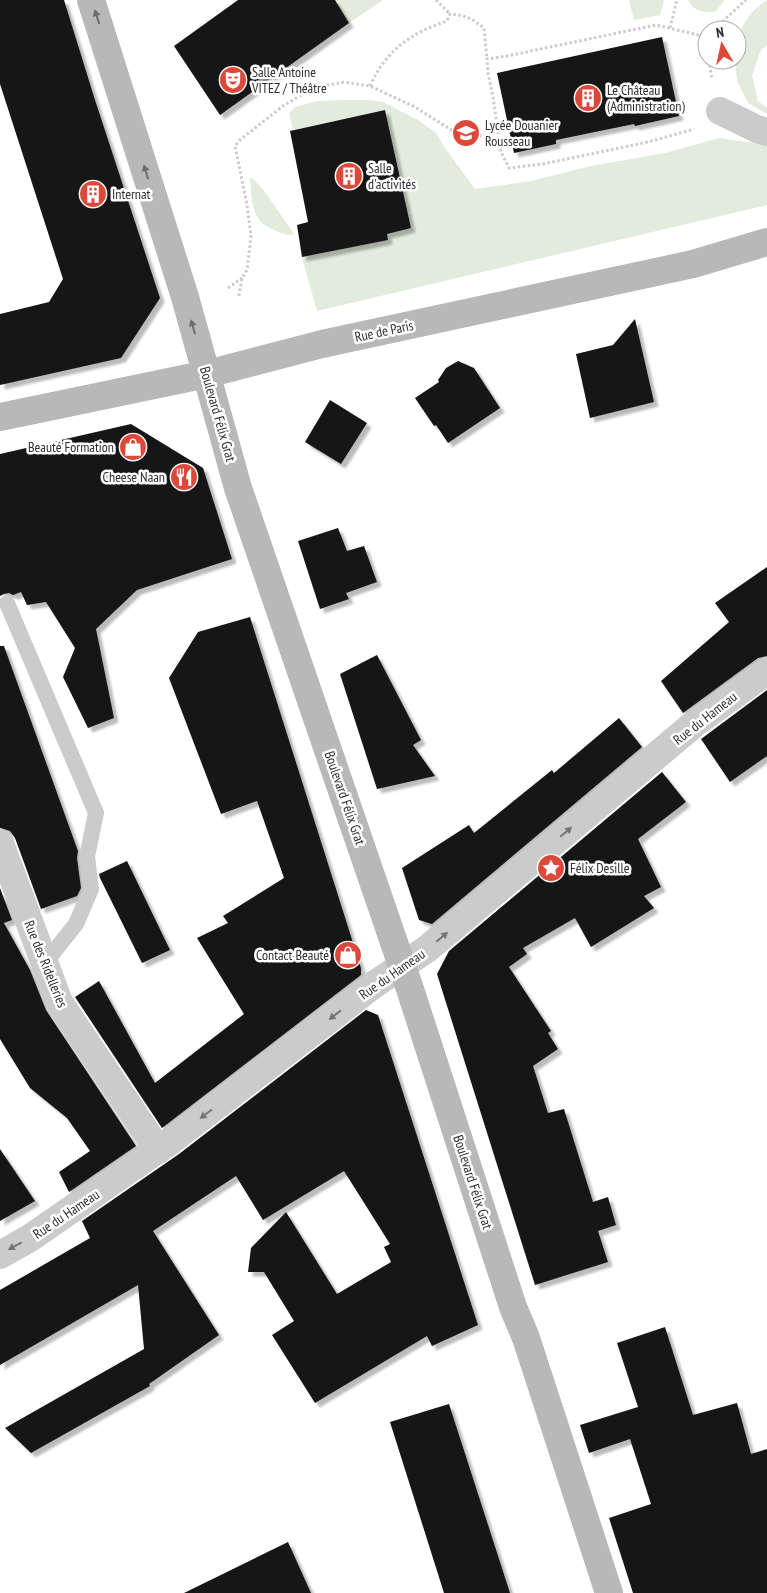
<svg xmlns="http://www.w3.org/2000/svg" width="767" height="1593" font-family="'PT Sans Narrow',sans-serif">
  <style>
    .green { fill: #e2ebdc }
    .building { fill: #151515; filter: url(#shadow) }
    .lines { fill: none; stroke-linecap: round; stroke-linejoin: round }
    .path { stroke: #cbcbcb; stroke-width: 3; stroke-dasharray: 2.5 2.5; stroke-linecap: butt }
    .lane { stroke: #cbcbcb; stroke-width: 16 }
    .street { stroke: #cbcbcb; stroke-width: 28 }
    .secondary { stroke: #b8b8b8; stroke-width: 28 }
    .oneway { fill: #6c6c6c }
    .oneway2 { fill: #757575 }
    .labels { text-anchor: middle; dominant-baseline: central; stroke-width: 5; stroke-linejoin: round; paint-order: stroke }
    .poi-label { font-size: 14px; fill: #2e2e2e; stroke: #fff; text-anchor: start }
    .street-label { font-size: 14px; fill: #2e2e2e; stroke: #fff }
  </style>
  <defs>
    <filter id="shadow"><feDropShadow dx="4.5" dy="4.5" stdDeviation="1" flood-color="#0004"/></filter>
  </defs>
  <rect width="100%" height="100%" fill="#fff"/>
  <!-- green -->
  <g class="green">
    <polygon points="335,0 383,0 349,23"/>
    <polygon points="629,0 664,0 660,15 634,20"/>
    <path d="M688,0H725L715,12C703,12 694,12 688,0Z"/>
    <path d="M767,0V45L761,50L752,75L758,101L767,108V114L748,103L737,81L735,60H737C737,34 744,14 767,0Z"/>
    <polygon points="346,100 368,100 383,102 418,120 436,133 445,148 475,189 531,181 591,166 665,153 719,138 767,145 767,205 317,311 302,257 387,240 387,233 411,227 385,110 293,130 289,113 295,107 318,101"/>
    <path d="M250,177C262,184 283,219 293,232V235C286,235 281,233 274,230C250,221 252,199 250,177Z"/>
  </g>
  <!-- building -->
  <g class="building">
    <polygon points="0,0 64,0 95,100 160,298 121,358 0,385 0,314 49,302 63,279 0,84"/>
    <polygon points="238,0 335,0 349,23 220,115 174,46"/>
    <polygon points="662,37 679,116 635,126 634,124 556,140 556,144 514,153 497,73"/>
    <polygon points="385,110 411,228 387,234 388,240 302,257 297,225 308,222 290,131"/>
    <polygon points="635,319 654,402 590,418 576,354 613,345"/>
    <polygon points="458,361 474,368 500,408 448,443 436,425 434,426 415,398 439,382 438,380 446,368"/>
    <polygon points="330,400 367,423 341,464 305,442"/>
    <polygon points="131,424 203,468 232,559 137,590 96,629 114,718 88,728 63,677 75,648 46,602 27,605 21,592 13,595 9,593 4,594 0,596 0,454"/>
    <polygon points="338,528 347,551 364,546 377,582 346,593 349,599 320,609 298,541"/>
    <polygon points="767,567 767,656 758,658 683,713 661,681 729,622 715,603"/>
    <polygon points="250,617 361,968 361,975 162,1128 75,997 99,981 155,1083 244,1014 197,938 228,923 223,916 284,878 257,801 221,814 169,678 198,632"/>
    <polygon points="0,646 4,646 78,851 77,858 81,888 77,896 41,909 15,838 10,831 0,828"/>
    <polygon points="377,655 421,740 413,745 435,776 377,789 340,674"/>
    <polygon points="767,690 767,756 730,782 701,739"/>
    <polygon points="619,718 642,747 432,924 419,920 402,868 469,825 474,833 552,770 554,773"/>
    <polygon points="662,772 686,802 638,839 661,887 644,896 654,908 591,947 575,918 523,948 527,954 509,967 551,1031 548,1033 558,1049 533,1066 548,1113 564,1109 593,1202 608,1197 616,1225 598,1231 608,1262 535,1285 437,974 449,951"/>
    <polygon points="127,861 170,950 142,963 100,878 99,874"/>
    <polygon points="0,888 12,920 4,923 30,970 46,1010 136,1146 69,1192 59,1172 90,1151 67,1118 30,1088 0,1039"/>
    <polygon points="366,1010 378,1015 478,1325 432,1346 427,1336 315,1403 272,1335 294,1321 264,1272 248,1272 251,1248 286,1212 337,1294 391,1262 384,1247 390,1244 344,1171 263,1220 236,1176 153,1231 219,1335 149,1384 150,1386 31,1453 5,1428 144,1349 138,1285 0,1365 0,1290 90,1238 82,1221 179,1154"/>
    <polygon points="0,1149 35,1201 0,1221"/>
    <polygon points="665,1327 693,1415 737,1403 751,1454 767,1449 767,1593 633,1593 609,1518 651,1504 630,1439 589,1453 580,1425 638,1407 617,1343"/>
    <polygon points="449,1404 510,1593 444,1593 390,1422"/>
    <polygon points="288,1542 311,1593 184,1593"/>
  </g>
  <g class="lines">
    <!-- path -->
    <g class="path">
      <polyline points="436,0 450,14"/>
      <polyline points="670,28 677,0"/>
      <polyline points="717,30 725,19 746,0"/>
      <polyline points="710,60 710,67 712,79"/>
      <path d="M370,86C386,50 411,33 447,21L450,14C465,15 473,19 484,28L487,59"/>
      <polyline points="499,139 493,97 488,73 487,59 507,56 656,25 707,37"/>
      <polyline points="228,288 242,278"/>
      <polyline points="239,296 242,278 247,270 251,237 247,205 235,146 241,139 283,106 313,88 344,82 370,86 415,107 453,131 499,139 501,152 509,168 543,164 648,142 694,129"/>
    </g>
    <!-- lane -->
    <polyline class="lane" points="7,603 96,813 87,857 91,889 76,924 44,964"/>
    <!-- street -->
    <g class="street">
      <polyline points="720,111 757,129 767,132"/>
      <polyline points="0,843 59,1002 158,1150"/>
      <polyline points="0,1255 30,1238 169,1142 372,986 427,949 694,724 767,671"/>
    </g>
    <!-- secondary -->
    <g class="secondary">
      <polyline points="91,0 185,297 238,488 410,989 513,1307 526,1338 609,1593"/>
      <polyline points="0,417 207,374 322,344 693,264 767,242"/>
    </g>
  </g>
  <!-- one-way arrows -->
  <defs><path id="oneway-solid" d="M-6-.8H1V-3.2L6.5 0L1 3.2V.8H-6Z" transform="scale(1.25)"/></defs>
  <g class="oneway">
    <use href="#oneway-solid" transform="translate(97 17) rotate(-108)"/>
    <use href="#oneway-solid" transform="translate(146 172) rotate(-107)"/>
    <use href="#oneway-solid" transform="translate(193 327) rotate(-106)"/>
  </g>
  <g class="oneway2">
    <use href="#oneway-solid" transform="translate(566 832) rotate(-40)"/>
    <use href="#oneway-solid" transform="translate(442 937) rotate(-40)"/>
    <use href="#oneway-solid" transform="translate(335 1015) rotate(142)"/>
    <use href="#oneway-solid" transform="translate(206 1114) rotate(143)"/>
    <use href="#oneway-solid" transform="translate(15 1246) rotate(151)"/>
  </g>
  <!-- icons -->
  <defs>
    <g id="theatre-disc" transform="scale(1.4375)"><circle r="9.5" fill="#dc4839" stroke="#fff"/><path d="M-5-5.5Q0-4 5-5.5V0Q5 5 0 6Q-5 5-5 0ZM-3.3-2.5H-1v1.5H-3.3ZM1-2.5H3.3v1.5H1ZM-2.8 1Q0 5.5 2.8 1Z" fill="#fff"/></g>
    <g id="building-disc" transform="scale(1.4375)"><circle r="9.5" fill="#dc4839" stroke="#fff"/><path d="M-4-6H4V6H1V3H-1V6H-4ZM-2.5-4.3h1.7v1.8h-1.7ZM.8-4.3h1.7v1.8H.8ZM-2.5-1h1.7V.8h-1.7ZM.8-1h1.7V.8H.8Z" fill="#fff"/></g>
    <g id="school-disc" transform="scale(1.4375)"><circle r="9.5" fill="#dc4839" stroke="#fff"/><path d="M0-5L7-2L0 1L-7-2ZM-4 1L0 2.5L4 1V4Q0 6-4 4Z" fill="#fff"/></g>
    <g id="shop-disc" transform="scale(1.4375)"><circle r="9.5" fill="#dc4839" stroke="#fff"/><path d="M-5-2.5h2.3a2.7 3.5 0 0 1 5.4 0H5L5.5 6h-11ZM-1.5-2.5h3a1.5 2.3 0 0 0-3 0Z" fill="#fff"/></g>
    <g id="restaurant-disc" transform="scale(1.4375)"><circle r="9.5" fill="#dc4839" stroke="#fff"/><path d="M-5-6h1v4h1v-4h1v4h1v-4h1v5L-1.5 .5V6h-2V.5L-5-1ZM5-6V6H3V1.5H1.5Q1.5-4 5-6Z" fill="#fff"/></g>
    <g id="sight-disc" transform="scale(1.4375)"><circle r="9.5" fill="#dc4839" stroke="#fff"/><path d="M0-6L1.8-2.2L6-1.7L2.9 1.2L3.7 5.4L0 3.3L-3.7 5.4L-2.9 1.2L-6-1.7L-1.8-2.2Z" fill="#fff"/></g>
  </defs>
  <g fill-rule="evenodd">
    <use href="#theatre-disc" x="233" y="80"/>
    <use href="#building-disc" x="588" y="98"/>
    <use href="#school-disc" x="466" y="133"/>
    <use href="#building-disc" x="349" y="176"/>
    <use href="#building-disc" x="93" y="194"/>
    <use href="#shop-disc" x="133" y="447"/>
    <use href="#restaurant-disc" x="184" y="477"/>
    <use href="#sight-disc" x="551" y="868"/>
    <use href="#shop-disc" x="348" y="955"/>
  </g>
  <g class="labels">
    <!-- poi labels -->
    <g class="poi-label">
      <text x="252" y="72">Salle Antoine<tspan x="252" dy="16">VITEZ / Théâtre</tspan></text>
      <text x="607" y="90">Le Château<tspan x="607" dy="16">(Administration)</tspan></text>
      <text x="485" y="125">Lycée Douanier<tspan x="485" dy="16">Rousseau</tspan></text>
      <text x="368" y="168">Salle<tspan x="368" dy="16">d'activités</tspan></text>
      <text x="112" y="194">Internat</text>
      <text x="114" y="447" text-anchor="end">Beauté Formation</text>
      <text x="165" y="477" text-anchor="end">Cheese Naan</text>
      <text x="570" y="868">Félix Desille</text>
      <text x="329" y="955" text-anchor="end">Contact Beauté</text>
    </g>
    <!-- street labels -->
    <g class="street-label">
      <text transform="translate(384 331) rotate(-12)">Rue de Paris</text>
      <text transform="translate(218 414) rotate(74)">Boulevard Félix Grat</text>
      <text transform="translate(705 718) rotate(-38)">Rue du Hameau</text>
      <text transform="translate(345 798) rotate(71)">Boulevard Félix Grat</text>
      <text transform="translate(46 964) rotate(68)">Rue des Ridelleries</text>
      <text transform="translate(392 974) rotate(-35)">Rue du Hameau</text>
      <text transform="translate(473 1182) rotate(72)">Boulevard Félix Grat</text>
      <text transform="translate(66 1214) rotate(-34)">Rue du Hameau</text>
    </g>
  </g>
  <!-- north arrow -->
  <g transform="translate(722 45) rotate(351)"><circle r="24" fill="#ffffff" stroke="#ababab"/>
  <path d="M0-4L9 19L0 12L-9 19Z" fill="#dc4839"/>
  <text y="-8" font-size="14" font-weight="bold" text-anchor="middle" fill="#2e2e2e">N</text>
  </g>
</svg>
